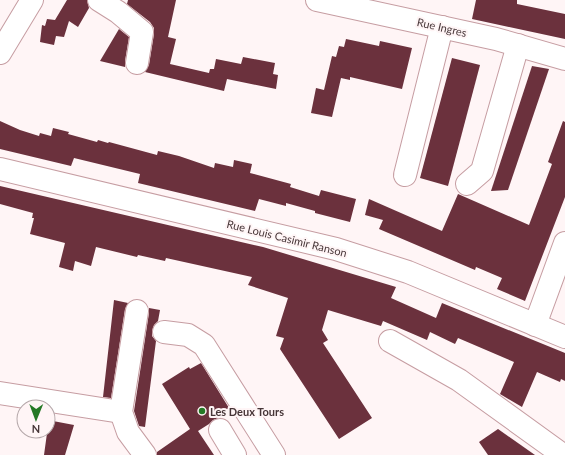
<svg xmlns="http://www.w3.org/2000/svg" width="565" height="455" font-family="Lato,sans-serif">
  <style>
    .building { fill: #6b313d }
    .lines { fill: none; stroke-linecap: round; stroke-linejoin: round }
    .minor-casing { stroke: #c69da2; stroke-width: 24 }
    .minor { stroke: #fff; stroke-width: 22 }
    .poi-dot { fill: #257926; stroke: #fff5f6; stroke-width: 1.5 }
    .labels { text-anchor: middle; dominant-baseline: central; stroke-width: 4; stroke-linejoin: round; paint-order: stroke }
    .street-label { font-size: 11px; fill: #463537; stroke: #fff5f6 }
    .poi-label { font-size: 11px; font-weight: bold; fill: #463537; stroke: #fff5f6; text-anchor: start }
  </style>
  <rect width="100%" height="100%" fill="#fff5f6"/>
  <!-- building -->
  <g class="building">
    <polygon points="67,0 87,0 89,8 78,27 69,21 64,37 56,36 54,45 40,42 42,25 45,26 47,19 55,20"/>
    <polygon points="128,0 176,0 168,37 176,39 170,64 209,73 210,69 214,69 216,59 241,64 243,57 275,63 273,74 278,75 276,89 227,79 224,91 145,72 149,65 154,34 154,28 150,22 127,4"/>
    <polygon points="476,0 517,0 517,4 565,14 565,39 472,19"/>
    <polygon points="119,29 129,37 125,61 125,67 100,61"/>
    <polygon points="346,39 379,46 380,41 412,48 402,89 350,77 350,80 341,78 332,117 311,113 316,88 324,90 332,56 336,57 339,46 344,47"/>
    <polygon points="452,58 480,65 448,186 420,178"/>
    <polygon points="532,66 549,69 508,190 491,191"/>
    <polygon points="0,121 20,130 39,136 40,133 51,136 53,128 69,132 68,134 97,142 98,140 108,143 109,142 157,155 158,151 179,156 214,168 215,163 233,167 234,160 252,164 250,173 291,184 290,187 319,196 321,190 356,199 350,222 315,213 315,211 286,203 286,206 259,199 255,211 138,183 140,174 74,158 71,166 0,149"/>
    <polygon points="563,121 565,122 565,197 525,301 497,289 502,278 476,267 475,270 379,229 383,220 365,215 369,199 442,231 458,194 529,225 552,164 548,162"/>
    <polygon points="0,186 263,247 396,287 391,298 436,318 442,303 565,353 565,381 561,379 560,382 537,372 522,407 500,394 514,362 458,338 455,344 430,332 427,340 383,321 381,326 328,310 322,330 328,340 323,343 372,418 339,439 280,349 284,338 276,336 288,298 248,285 252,277 166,258 165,261 138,255 137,257 96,247 91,266 75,261 73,271 59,267 65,243 30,234 34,218 32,218 33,213 0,204"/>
    <polygon points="114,300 128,303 125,309 111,398 103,397"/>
    <polygon points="149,308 160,310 158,321 154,325 152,331 152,336 156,341 145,427 139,426 134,411 149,313"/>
    <polygon points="201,363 229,408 219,414 221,417 213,420 209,424 198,431 214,455 157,455 157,452 190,429 162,384 189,367 190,369"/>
    <polygon points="53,421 74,425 65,455 44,455 48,426 51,427"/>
    <polygon points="498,429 535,455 488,455 479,442"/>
  </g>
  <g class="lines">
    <!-- minor casing -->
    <g class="minor-casing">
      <g id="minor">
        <polyline points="99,0 118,12 142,32 137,63"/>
        <polyline points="317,0 496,39 565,59"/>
        <polyline points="0,53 32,0"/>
        <polyline points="0,169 336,249 408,272 565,337"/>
        <polyline points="405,175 442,27"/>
        <polyline points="467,184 482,171 518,45"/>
        <polyline points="137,311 121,412 128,432 145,455"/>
        <polyline points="535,325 565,243"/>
        <polyline points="164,332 188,335 204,345 274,455"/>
        <polyline points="390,341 459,380 563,455"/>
        <polyline points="0,393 121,412"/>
        <polyline points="220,430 235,455"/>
      </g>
    </g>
    <!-- minor -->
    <use href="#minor" class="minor"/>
  </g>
  <!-- markers -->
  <circle class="poi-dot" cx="202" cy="411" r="4"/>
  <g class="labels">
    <!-- street labels -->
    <g class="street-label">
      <text transform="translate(442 27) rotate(13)">Rue Ingres</text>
      <text transform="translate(287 238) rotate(14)">Rue Louis Casimir Ranson</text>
    </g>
    <!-- poi labels -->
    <g class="poi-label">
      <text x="210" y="411">Les Deux Tours</text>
    </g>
  </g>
  <!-- north arrow -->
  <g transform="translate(36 419) rotate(181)"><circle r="19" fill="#fff5f6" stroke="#b5a8aa"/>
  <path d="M0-3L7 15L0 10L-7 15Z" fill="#257926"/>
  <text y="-6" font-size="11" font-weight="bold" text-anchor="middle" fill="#463537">N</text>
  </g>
</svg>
